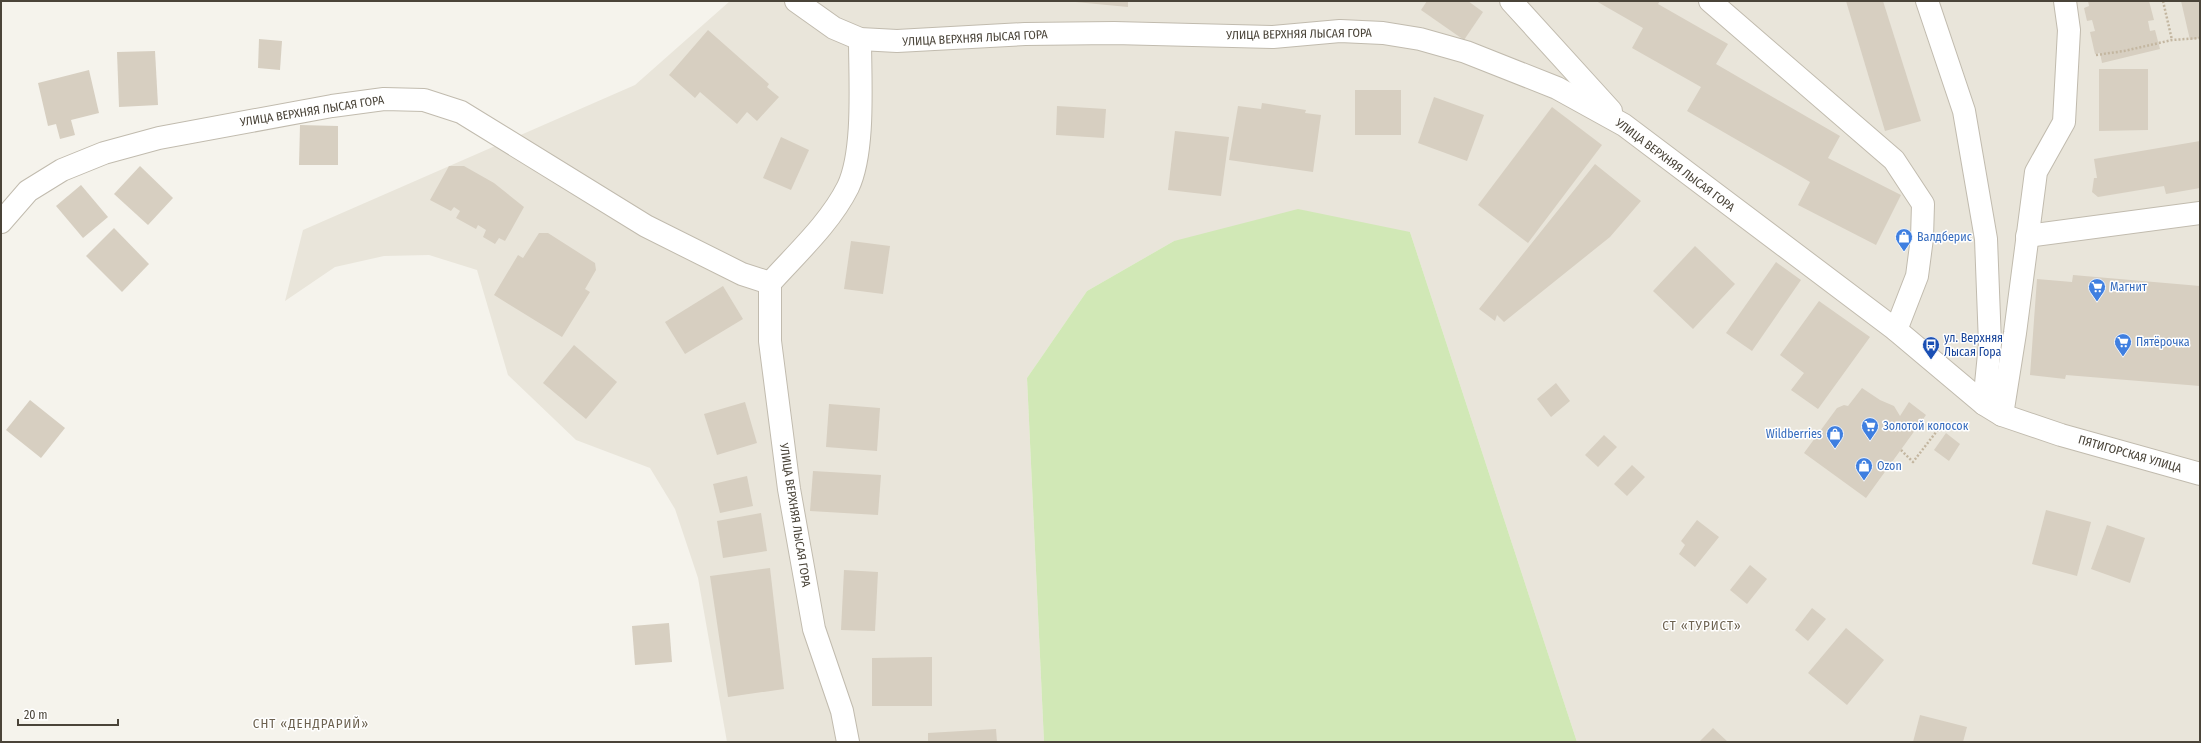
<svg xmlns="http://www.w3.org/2000/svg" width="2201" height="743" font-family="'Fira Sans Condensed',sans-serif">
  <style>
    .residential { fill: #e9e5da }
    .green { fill: #d1e8b6 }
    .building { fill: #d7cfc1 }
    .lines { fill: none; stroke-linecap: round; stroke-linejoin: round }
    .minor-casing { stroke: #c1bbae; stroke-width: 24 }
    .path { stroke: #c3b6a0; stroke-width: 2.5; stroke-dasharray: 2 2; stroke-linecap: butt }
    .minor { stroke: #fff; stroke-width: 22 }
    .labels { text-anchor: middle; dominant-baseline: central; stroke-width: 3; stroke-linejoin: round; paint-order: stroke }
    .street-label { font-size: 12px; fill: #4a4439; stroke: #fff }
    .shop-label { font-size: 12px; fill: #366cbe; stroke: #fff; text-anchor: start }
    .transit-label { font-size: 12px; fill: #164399; stroke: #fff; text-anchor: start }
    .neighbourhood-label { font-size: 13px; letter-spacing: 1px; fill: #6d6250; stroke: #fff }
  </style>
  <rect width="100%" height="100%" fill="#f5f3ec"/>
  <!-- residential -->
  <polygon class="residential" points="730,1 2200,1 2200,742 1577,742 1410,232 1174,241 1087,291 1027,378 1044,742 727,742 698,578 675,509 650,468 576,440 508,375 477,270 429,255 384,256 335,267 285,301 303,230 635,85"/>
  <!-- green -->
  <polygon class="green" points="1298,209 1410,232 1577,742 1044,742 1027,378 1087,291 1174,241"/>
  <!-- building -->
  <g class="building">
    <polygon points="1065,1 1128,1 1128,7"/>
    <polygon points="1427,1 1468,1 1483,12 1464,40 1421,10"/>
    <polygon points="1596,1 1660,1 1658,4 1728,44 1716,64 1840,136 1828,158 1901,195 1876,245 1798,205 1810,182 1687,111 1701,87 1632,48 1643,28"/>
    <polygon points="1846,1 1883,1 1921,121 1885,131"/>
    <polygon points="2088,1 2149,1 2154,20 2148,21 2150,31 2155,30 2160,49 2102,63 2100,53 2095,54 2090,32 2095,31 2092,20 2087,21 2084,8 2089,6"/>
    <polygon points="2181,1 2200,1 2200,38 2190,40"/>
    <polygon points="708,30 769,84 767,87 779,97 757,121 747,112 737,124 700,92 695,98 669,75"/>
    <polygon points="259,39 282,41 280,70 258,68"/>
    <polygon points="155,51 158,105 119,107 117,52"/>
    <polygon points="2099,69 2148,69 2148,130 2099,131"/>
    <polygon points="89,70 99,113 71,120 75,135 60,139 56,124 48,126 38,83"/>
    <rect x="1355" y="90" width="46" height="45"/>
    <polygon points="1434,97 1484,115 1467,161 1418,143"/>
    <polygon points="1262,103 1306,110 1305,113 1321,115 1313,172 1229,160 1238,106 1261,109"/>
    <polygon points="1057,106 1106,109 1104,138 1056,135"/>
    <polygon points="1552,107 1602,145 1528,243 1478,205"/>
    <polygon points="300,125 338,126 338,165 299,165"/>
    <polygon points="1175,131 1229,137 1221,196 1168,190"/>
    <polygon points="781,137 809,150 791,190 763,178"/>
    <polygon points="2200,141 2200,188 2166,194 2164,186 2098,197 2092,192 2094,178 2097,178 2094,159"/>
    <polygon points="1595,164 1641,201 1610,237 1504,322 1497,315 1495,321 1479,309"/>
    <polygon points="140,166 173,198 148,225 114,194"/>
    <polygon points="449,166 464,166 494,183 524,207 505,241 499,238 495,244 483,237 486,230 478,225 476,229 456,218 460,211 454,207 451,211 430,200"/>
    <polygon points="81,185 108,217 83,238 56,206"/>
    <polygon points="114,228 149,264 122,292 86,256"/>
    <polygon points="539,233 548,233 595,263 596,270 585,289 590,292 562,337 494,295 518,255 523,258"/>
    <polygon points="851,241 890,246 883,294 844,289"/>
    <polygon points="1695,246 1735,284 1693,329 1653,291"/>
    <polygon points="1776,262 1801,280 1752,351 1726,333"/>
    <polygon points="2073,275 2200,286 2200,386 2066,375 2065,379 2030,375 2037,279 2072,282"/>
    <polygon points="723,286 743,319 685,354 665,322"/>
    <polygon points="1819,301 1870,337 1818,409 1791,390 1804,373 1780,355"/>
    <polygon points="574,345 617,382 586,419 543,383"/>
    <polygon points="1556,383 1570,401 1551,417 1537,399"/>
    <polygon points="1862,388 1880,400 1894,406 1900,416 1909,402 1926,415 1866,498 1804,453 1837,408 1844,405 1848,406"/>
    <polygon points="30,400 65,428 41,458 6,430"/>
    <polygon points="745,402 757,443 717,455 704,414"/>
    <polygon points="829,404 880,408 877,451 826,447"/>
    <polygon points="1946,433 1960,444 1949,461 1934,450"/>
    <polygon points="1604,435 1617,447 1598,467 1585,455"/>
    <polygon points="1632,465 1645,477 1627,496 1614,484"/>
    <polygon points="813,471 881,475 878,515 810,511"/>
    <polygon points="747,476 753,506 720,513 713,484"/>
    <polygon points="2046,510 2091,522 2077,576 2032,564"/>
    <polygon points="761,513 767,551 723,558 717,521"/>
    <polygon points="1697,520 1719,537 1695,567 1679,554 1685,545 1681,541"/>
    <polygon points="2107,525 2145,538 2130,583 2091,569"/>
    <polygon points="1750,565 1767,579 1747,604 1730,590"/>
    <polygon points="770,568 784,689 728,697 710,576"/>
    <polygon points="844,570 878,572 875,631 841,630"/>
    <polygon points="1812,608 1826,619 1808,641 1795,630"/>
    <polygon points="669,623 672,662 635,665 632,626"/>
    <polygon points="1846,628 1884,660 1847,705 1808,673"/>
    <polygon points="932,657 932,706 872,706 872,658"/>
    <polygon points="1920,715 1967,727 1963,742 1913,742"/>
    <polygon points="1713,728 1728,742 1699,742"/>
    <polygon points="996,729 997,742 928,742 928,733"/>
  </g>
  <g class="lines">
    <!-- minor casing -->
    <g class="minor-casing">
      <g id="minor">
        <polyline points="796,1 834,28 860,39 897,41 1025,34 1114,33 1273,37 1340,31 1383,33 1420,39 1466,52 1557,88 1624,125 1896,330 1984,404 2002,415 2061,435 2200,474"/>
        <polyline points="1511,1 1611,111"/>
        <polyline points="1710,1 1894,160 1923,204 1922,238 1917,276 1896,330"/>
        <polyline points="1927,1 1964,111 1986,239 1990,344 1984,404"/>
        <polyline points="1,222 28,191 62,170 104,153 159,138 332,106 384,99 424,100 461,112 646,226 742,274 770,283"/>
        <polyline points="2027,236 2200,213"/>
        <polyline points="2002,415 2015,333 2036,172 2064,122 2069,30 2065,1"/>
        <path d="M848,742L842,711L814,629L789,489L770,341V283C797,253 830,223 848,187C865,151 860,80 860,39"/>
      </g>
    </g>
    <!-- path -->
    <g class="path">
      <polyline points="2163,1 2172,40"/>
      <polyline points="2096,55 2124,51 2172,40 2200,38"/>
      <polyline points="1901,450 1913,462 1940,427"/>
    </g>
    <!-- minor -->
    <use href="#minor" class="minor"/>
  </g>
  <!-- icons -->
  <defs>
    <g id="shop-pin" transform="scale(0.9)"><path d="M0 17L-7.5 6A9.5 9.5 0 1 1 7.5 6Z" fill="#3f7fe0" stroke="#fff"/><path d="M-5-2.5h2.3a2.7 3.5 0 0 1 5.4 0H5L5.5 6h-11ZM-1.5-2.5h3a1.5 2.3 0 0 0-3 0Z" fill="#fff"/></g>
    <g id="supermarket-pin" transform="scale(0.9)"><path d="M0 17L-7.5 6A9.5 9.5 0 1 1 7.5 6Z" fill="#3f7fe0" stroke="#fff"/><path d="M-6-5.5h2.5l.6 2H6L4.5 2H-2.5L-4.4-4H-6ZM-1.5 3.2a1.3 1.3 0 1 0 .1 0ZM3 3.2a1.3 1.3 0 1 0 .1 0Z" fill="#fff"/></g>
    <g id="bus-pin" transform="scale(0.9)"><path d="M0 17L-7.5 6A9.5 9.5 0 1 1 7.5 6Z" fill="#1a4fb4" stroke="#fff"/><path d="M-5-6H5V4H4V6H2V4H-2V6H-4V4H-5ZM-3.5-4V0h7V-4ZM-3.5 1.2v1.5H-2V1.2ZM2 1.2v1.5H3.5V1.2Z" fill="#fff"/></g>
  </defs>
  <g fill-rule="evenodd">
    <use href="#shop-pin" x="1904" y="237"/>
    <use href="#supermarket-pin" x="2097" y="287"/>
    <use href="#supermarket-pin" x="2123" y="342"/>
    <use href="#bus-pin" x="1931" y="345"/>
    <use href="#supermarket-pin" x="1870" y="426"/>
    <use href="#shop-pin" x="1835" y="434"/>
    <use href="#shop-pin" x="1864" y="466"/>
  </g>
  <g class="labels">
    <!-- street labels -->
    <g class="street-label">
      <text transform="translate(1299 34) rotate(-1)">УЛИЦА ВЕРХНЯЯ ЛЫСАЯ ГОРА</text>
      <text transform="translate(975 38) rotate(-3)">УЛИЦА ВЕРХНЯЯ ЛЫСАЯ ГОРА</text>
      <text transform="translate(312 111) rotate(-9)">УЛИЦА ВЕРХНЯЯ ЛЫСАЯ ГОРА</text>
      <text transform="translate(1675 165) rotate(37)">УЛИЦА ВЕРХНЯЯ ЛЫСАЯ ГОРА</text>
      <text transform="translate(2130 454) rotate(16)">ПЯТИГОРСКАЯ УЛИЦА</text>
      <text transform="translate(795 515) rotate(81)">УЛИЦА ВЕРХНЯЯ ЛЫСАЯ ГОРА</text>
    </g>
    <!-- shop labels -->
    <g class="shop-label">
      <text x="1917" y="237">Валдберис</text>
      <text x="2110" y="287">Магнит</text>
      <text x="2136" y="342">Пятёрочка</text>
      <text x="1883" y="426">Золотой колосок</text>
      <text x="1822" y="434" text-anchor="end">Wildberries</text>
      <text x="1877" y="466">Ozon</text>
    </g>
    <!-- transit labels -->
    <g class="transit-label">
      <text x="1944" y="338">ул. Верхняя<tspan x="1944" dy="14">Лысая Гора</tspan></text>
    </g>
    <!-- neighbourhood labels -->
    <g class="neighbourhood-label">
      <text x="1702" y="625">СТ «ТУРИСТ»</text>
      <text x="311" y="723">СНТ «ДЕНДРАРИЙ»</text>
    </g>
  </g>
  <!-- border -->
  <rect width="2201" height="743" fill="none" stroke="#4a4439" stroke-width="4"/>
  <!-- scale -->
  <path d="M18 719v6h100v-6" fill="none" stroke="#4a4439" stroke-width="2"/>
  <text x="24" y="719" font-size="12" fill="#4a4439" stroke="#ffffff" stroke-width="3" paint-order="stroke">20 m</text>
</svg>
